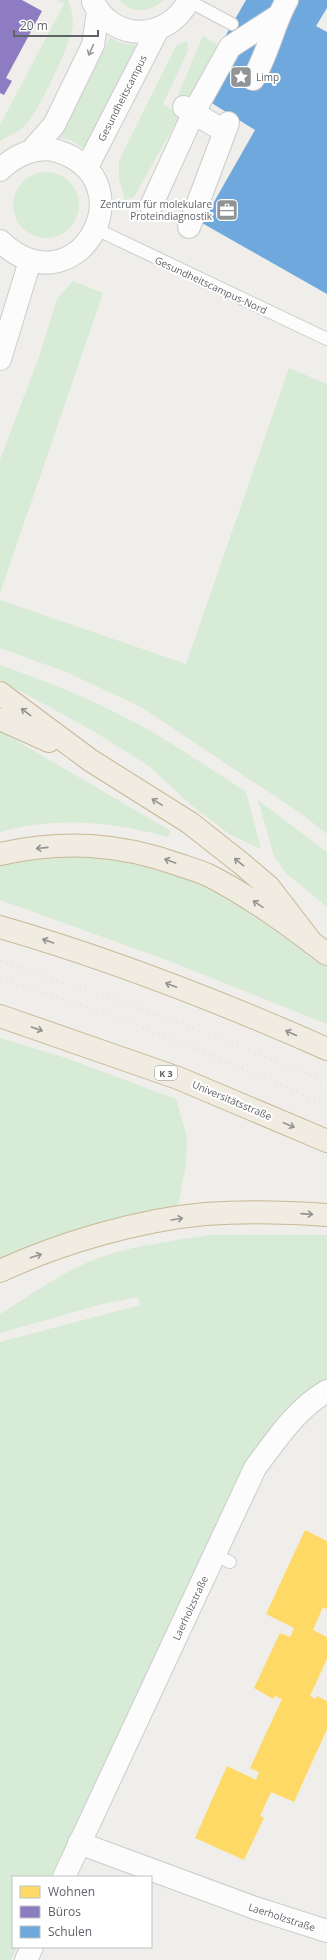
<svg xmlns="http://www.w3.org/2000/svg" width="327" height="1960" font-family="'Open Sans',sans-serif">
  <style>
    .green { fill: #d8ebd6 }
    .homes { fill: #ffd966 }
    .offices { fill: #8e7cc3 }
    .schools { fill: #6fa8dc }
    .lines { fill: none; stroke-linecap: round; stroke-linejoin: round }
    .lane-casing { stroke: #cbcccc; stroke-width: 14 }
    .street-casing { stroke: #cbcccc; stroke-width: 24 }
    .highway-casing { stroke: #c7b896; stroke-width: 24 }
    .lane { stroke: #fdfcfc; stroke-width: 12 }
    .street { stroke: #fdfcfc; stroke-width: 22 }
    .highway { stroke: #f0ece2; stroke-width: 22 }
    .rail { stroke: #e4e4e4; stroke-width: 3; stroke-dasharray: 1 5; stroke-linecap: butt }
    .oneway { stroke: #96999c }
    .oneway2 { stroke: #929393 }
    .labels { text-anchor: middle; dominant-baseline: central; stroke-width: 4; stroke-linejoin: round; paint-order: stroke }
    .shield { fill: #fff; stroke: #8f9295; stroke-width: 1 }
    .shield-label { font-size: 9px; font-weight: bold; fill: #5f6368 }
    .poi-label { font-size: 10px; fill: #5f6368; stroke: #fff; text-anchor: start }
    .street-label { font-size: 10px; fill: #5f6368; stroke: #fff }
  </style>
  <rect width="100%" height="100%" fill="#efeeea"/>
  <!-- green -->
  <g class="green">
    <path d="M57,0H68C71,8 73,16 73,24C73,39 39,110 28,122C21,131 9,135 0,141V125L64,4Z"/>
    <path d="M119,0H164C150,13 132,14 119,0Z"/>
    <polygon points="203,36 218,45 189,101 178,95"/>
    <polygon points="110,37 118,42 139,46 86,150 71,140 59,138"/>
    <polygon points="187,41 188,51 163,104 180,115 134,197 125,200 119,178 119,161 176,46"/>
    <circle cx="46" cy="205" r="33"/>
    <polygon points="73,281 103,293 0,593 0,460 39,357 57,299"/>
    <polygon points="289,368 327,384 327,834 303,815 141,707 66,672 0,648 0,600 186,664"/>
    <path d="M0,665C45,681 90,698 132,721C172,742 209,768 246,792L261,849L229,834L191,805L149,766L95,732L0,680Z"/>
    <path d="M0,731L171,831L168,837C114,822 55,816 0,832Z"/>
    <polygon points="258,800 327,852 327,907 286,873 274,856"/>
    <path d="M65,855C94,856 125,856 153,864C219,883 274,924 327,965V1024L172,962L0,900V864L23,859Z"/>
    <polygon points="0,1038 66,1058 176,1099 187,1137 186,1164 178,1206 114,1219 53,1237 0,1258"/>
    <path d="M208,1235H327V1382L273,1427L244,1466L51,1877H13V1947H17L11,1960H0V1342L140,1305L138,1297L102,1304L0,1333V1314C34,1293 66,1269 104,1256C137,1245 173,1241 208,1235Z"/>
  </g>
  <!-- homes -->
  <polygon class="homes" points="305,1530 327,1541 327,1609 323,1607 313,1630 327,1637 327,1659 310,1696 316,1699 317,1696 327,1701 327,1729 294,1802 271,1792 260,1816 264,1818 244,1860 195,1838 227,1766 256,1780 259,1772 250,1768 282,1699 275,1696 273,1699 254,1688 280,1633 290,1637 294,1628 266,1614"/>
  <!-- offices -->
  <polygon class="offices" points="0,0 22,0 42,11 6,78 12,81 4,95 0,93"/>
  <!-- schools -->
  <polygon class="schools" points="246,0 327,0 327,8 316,26 327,32 327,294 202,223 255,130 210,102 198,84"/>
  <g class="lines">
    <!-- lane casing -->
    <g class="lane-casing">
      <g id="lane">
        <polyline points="189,1 232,24"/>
        <polyline points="96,229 327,339"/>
        <polyline points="215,1555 230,1562"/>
      </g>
    </g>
    <!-- street casing -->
    <g class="street-casing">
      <g id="street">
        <path d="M93,2C115,43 168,41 189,0"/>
        <path d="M253,79C268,54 273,25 287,0"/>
        <polyline points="184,107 224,131"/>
        <polyline points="32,150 54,125 93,45 98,12"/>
        <polyline points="87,167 158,29"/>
        <path d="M0,170C14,156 36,145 57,151C150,180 77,314 0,241"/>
        <polyline points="151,206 194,112 230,47 278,16"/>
        <polyline points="189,227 228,123"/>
        <polyline points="0,359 30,261"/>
        <polyline points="79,1843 255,1908 327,1931"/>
        <path d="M64,1877L255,1468C276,1440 296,1409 327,1391"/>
        <polyline points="26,1960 32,1947"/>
      </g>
    </g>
    <!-- highway casing -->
    <g class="highway-casing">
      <g id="highway">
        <polyline points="0,693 90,760 190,823 242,864 269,887 312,943"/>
        <polyline points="0,719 49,741"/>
        <path d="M0,854C63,840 119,843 180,865C189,868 199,871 208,875C251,897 289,925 327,954"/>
        <path d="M0,927C111,959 221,1002 327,1049"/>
        <polyline points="0,1016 178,1078 327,1141"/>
        <path d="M0,1271C60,1243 139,1220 205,1214C246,1211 286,1212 327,1215"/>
      </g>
    </g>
    <!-- lane -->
    <use href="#lane" class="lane"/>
    <!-- street -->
    <use href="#street" class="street"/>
    <!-- highway -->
    <use href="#highway" class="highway"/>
    <!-- rail -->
    <g class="rail">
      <polyline points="0,961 171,1019 327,1082"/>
      <path d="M0,979C112,1012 220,1058 327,1105"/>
    </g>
  </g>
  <!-- one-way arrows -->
  <defs><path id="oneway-shaft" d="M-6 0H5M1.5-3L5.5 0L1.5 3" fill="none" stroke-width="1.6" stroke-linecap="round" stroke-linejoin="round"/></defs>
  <use class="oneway" href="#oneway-shaft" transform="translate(91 50) rotate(114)"/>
  <g class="oneway2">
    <use href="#oneway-shaft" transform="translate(26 712) rotate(-143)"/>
    <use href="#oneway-shaft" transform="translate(157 802) rotate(-148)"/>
    <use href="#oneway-shaft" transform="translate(42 848) rotate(174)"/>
    <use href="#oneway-shaft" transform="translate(170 861) rotate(-160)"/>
    <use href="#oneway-shaft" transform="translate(239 862) rotate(-141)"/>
    <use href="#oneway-shaft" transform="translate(258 904) rotate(-146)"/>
    <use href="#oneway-shaft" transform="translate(48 941) rotate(-161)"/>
    <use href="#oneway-shaft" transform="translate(171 985) rotate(-159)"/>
    <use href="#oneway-shaft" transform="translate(37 1029) rotate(19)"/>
    <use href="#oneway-shaft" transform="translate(291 1033) rotate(-156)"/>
    <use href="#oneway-shaft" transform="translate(289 1125) rotate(23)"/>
    <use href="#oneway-shaft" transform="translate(307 1214) rotate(4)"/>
    <use href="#oneway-shaft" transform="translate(177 1219) rotate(-9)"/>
    <use href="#oneway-shaft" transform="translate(36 1256) rotate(-18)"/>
  </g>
  <!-- icons -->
  <defs>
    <g id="sight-square" transform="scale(1.15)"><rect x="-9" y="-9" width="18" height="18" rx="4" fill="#919496" stroke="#fff"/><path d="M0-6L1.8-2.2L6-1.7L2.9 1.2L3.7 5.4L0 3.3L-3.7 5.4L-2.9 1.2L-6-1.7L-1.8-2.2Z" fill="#fff"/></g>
    <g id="office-square" transform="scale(1.15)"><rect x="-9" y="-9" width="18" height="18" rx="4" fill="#919496" stroke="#fff"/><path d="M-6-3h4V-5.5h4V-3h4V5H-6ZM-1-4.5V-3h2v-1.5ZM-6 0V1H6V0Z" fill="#fff"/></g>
  </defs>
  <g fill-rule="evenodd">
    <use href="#sight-square" x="241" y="77"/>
    <use href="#office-square" x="227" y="210"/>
  </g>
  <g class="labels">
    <!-- shield labels -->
    <rect class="shield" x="155" y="1066" width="22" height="14" rx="3"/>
    <g class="shield-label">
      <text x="166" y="1073">K 3</text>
    </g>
    <!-- poi labels -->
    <g class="poi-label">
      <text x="256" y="77">Limp</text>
      <text x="212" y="204" text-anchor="end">Zentrum für molekulare<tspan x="212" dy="12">Proteindiagnostik</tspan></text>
    </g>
    <!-- street labels -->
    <g class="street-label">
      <text transform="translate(122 98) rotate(-63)">Gesundheitscampus</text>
      <text transform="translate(211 285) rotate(25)">Gesundheitscampus-Nord</text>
      <text transform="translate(232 1100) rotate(23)">Universitätsstraße</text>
      <text transform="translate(190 1608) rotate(-65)">Laerholzstraße</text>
      <text transform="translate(282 1917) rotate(18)">Laerholzstraße</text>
    </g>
  </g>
  <!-- legend -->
  <rect x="12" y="1876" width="140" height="72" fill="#ffffff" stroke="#bfc1c3"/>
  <rect x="20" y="1886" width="20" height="12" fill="#ffd966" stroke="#bfc1c3"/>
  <text x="48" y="1896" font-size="12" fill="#5f6368">Wohnen</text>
  <rect x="20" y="1906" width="20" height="12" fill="#8e7cc3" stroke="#bfc1c3"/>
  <text x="48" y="1916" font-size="12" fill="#5f6368">Büros</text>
  <rect x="20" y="1926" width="20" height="12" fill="#6fa8dc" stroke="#bfc1c3"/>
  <text x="48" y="1936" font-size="12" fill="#5f6368">Schulen</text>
  <!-- scale -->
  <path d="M14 30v6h84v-6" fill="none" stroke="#5f6368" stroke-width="2"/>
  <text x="20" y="30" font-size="12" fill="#5f6368" stroke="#ffffff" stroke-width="3" paint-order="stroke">20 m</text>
</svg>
